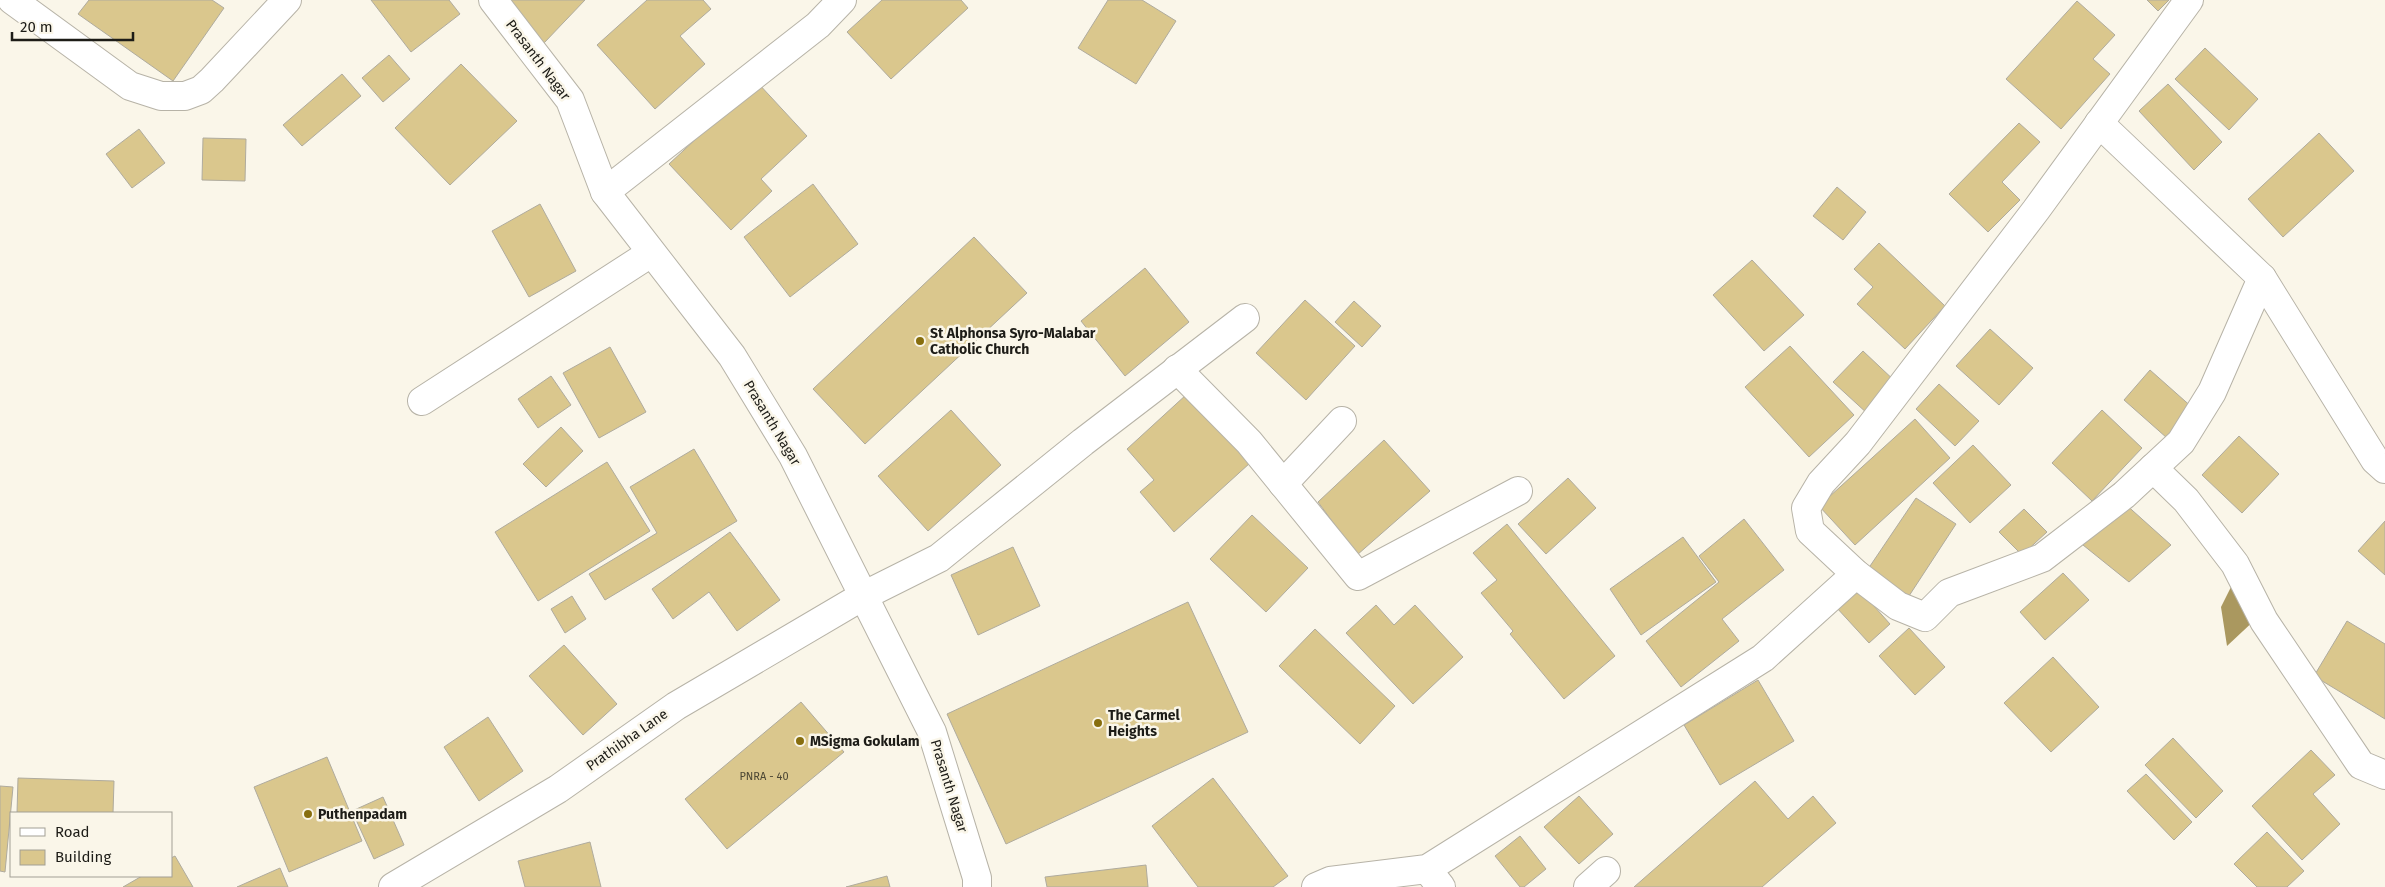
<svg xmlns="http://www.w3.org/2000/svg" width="2385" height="887" font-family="'Fira Sans',sans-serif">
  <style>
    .water { fill: #aa985f }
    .building { fill: #dac78d; stroke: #afab9e }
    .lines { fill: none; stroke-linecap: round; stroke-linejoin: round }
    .street-casing { stroke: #b7b3a7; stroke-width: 30 }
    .secondary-casing { stroke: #b7b3a7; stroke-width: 30 }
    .street { stroke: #fff; stroke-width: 28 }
    .secondary { stroke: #fff; stroke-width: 28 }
    .poi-dot { fill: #876e0e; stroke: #faf6e9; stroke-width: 2 }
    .labels { text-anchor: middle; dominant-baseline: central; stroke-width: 5; stroke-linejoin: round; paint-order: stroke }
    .number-label { font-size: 11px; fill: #4c4734 }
    .street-label { font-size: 14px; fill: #1d1c17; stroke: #faf6e9 }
    .poi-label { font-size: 14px; font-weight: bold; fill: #1d1c17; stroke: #faf6e9; text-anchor: start }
  </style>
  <rect width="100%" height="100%" fill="#faf6e9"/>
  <!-- water -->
  <polygon class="water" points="2236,577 2258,617 2227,646 2221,607"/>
  <!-- building -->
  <g class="building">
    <polygon points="89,0 212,0 224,8 173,81 78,14"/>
    <polygon points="371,0 449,0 460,14 411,52"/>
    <polygon points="498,0 585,0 544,43"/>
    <polygon points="647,0 703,0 711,9 680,36 705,64 655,109 597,45"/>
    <polygon points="882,0 961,0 968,8 891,79 847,32"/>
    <polygon points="1108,0 1142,0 1176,21 1136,84 1078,48"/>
    <polygon points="2147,0 2169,0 2158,11"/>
    <polygon points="2077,1 2115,35 2093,59 2110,74 2061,129 2006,79"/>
    <polygon points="2205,48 2258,99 2229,130 2175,79"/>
    <polygon points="389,55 410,79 383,102 362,78"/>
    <polygon points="461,64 517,121 450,185 395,128"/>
    <polygon points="342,74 361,96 302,146 283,125"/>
    <polygon points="757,82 807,136 761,179 772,191 731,230 669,164"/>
    <polygon points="2168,84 2222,142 2194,170 2139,111"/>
    <polygon points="2019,123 2040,142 2002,182 2020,200 1988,232 1949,194"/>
    <polygon points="139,129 165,163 132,188 106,154"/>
    <polygon points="2319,133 2354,171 2283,237 2248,199"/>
    <polygon points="203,138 246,139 245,181 202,180"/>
    <polygon points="813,184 858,244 790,297 744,237"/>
    <polygon points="1837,187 1866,212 1843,240 1813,216"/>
    <polygon points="540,204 576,271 529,297 492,231"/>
    <polygon points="974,237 1027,293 865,444 813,389"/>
    <polygon points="1879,243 1945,306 1905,349 1857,304 1873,287 1854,269"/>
    <polygon points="1752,260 1804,315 1764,351 1713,295"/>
    <polygon points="1145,268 1189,322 1125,376 1081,321"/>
    <polygon points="1305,300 1355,346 1306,400 1256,353"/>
    <polygon points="1354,301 1381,326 1362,347 1335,322"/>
    <polygon points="1990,329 2033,368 1999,405 1956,366"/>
    <polygon points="1790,346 1854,415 1809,457 1745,387"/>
    <polygon points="610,347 646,412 599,438 563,373"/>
    <polygon points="1863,351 1898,384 1869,415 1833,382"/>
    <polygon points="2150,370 2194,409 2167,438 2124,400"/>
    <polygon points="551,376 571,405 538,428 518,399"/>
    <polygon points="1939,384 1979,421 1955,446 1916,409"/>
    <polygon points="1187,394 1250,463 1174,532 1140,492 1154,480 1127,449"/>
    <polygon points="951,410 1001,465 928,531 878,476"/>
    <polygon points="2102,410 2142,448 2092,501 2052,463"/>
    <polygon points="1915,419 1950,458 1855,545 1819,506"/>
    <polygon points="561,427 583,451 546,487 523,464"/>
    <polygon points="2239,436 2279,474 2242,513 2202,475"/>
    <polygon points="1384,440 1430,491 1357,555 1318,502"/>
    <polygon points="1973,445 2011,485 1970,523 1933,483"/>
    <polygon points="694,449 737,521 605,600 589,574 657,533 630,487"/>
    <polygon points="607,462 650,531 538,601 495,532"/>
    <polygon points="1568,478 1596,508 1546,554 1518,524"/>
    <polygon points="1916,498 1956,524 1907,599 1866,572"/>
    <polygon points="2123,502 2171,545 2129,582 2083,545"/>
    <polygon points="2024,509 2047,532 2022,555 1999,532"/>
    <polygon points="1252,515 1308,568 1266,612 1210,559"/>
    <polygon points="1744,519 1784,570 1722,619 1739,641 1681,687 1646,641 1719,582 1699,556"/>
    <polygon points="2385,521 2385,575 2358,551"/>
    <polygon points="1507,524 1615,656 1564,699 1510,634 1513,631 1481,593 1497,580 1473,553"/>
    <polygon points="730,532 780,600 737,631 709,592 673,619 652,589"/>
    <polygon points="1683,537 1716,582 1641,635 1610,589"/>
    <polygon points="1013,547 1040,606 978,635 951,575"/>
    <polygon points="2063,573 2089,600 2045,640 2020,612"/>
    <polygon points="1857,587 1890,624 1869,643 1836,607"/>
    <polygon points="572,596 586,619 565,633 551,609"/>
    <polygon points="1188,602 1248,732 1006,844 947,714"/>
    <polygon points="1376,605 1394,625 1415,605 1463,657 1413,704 1346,633"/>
    <polygon points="2347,621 2385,644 2385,719 2314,676"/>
    <polygon points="1909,628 1945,667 1915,695 1879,656"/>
    <polygon points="1315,629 1395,706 1360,744 1279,666"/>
    <polygon points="564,645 617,704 583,735 529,676"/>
    <polygon points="2053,657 2099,707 2051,752 2004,703"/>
    <polygon points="1758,680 1794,741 1720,785 1684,725"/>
    <polygon points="801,702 844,752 727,849 685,799"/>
    <polygon points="488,717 523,771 479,801 444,747"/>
    <polygon points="2173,738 2223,791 2196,818 2145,765"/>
    <polygon points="2311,750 2335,775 2313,794 2340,824 2302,860 2252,806"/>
    <polygon points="327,757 362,841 289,872 254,787"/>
    <polygon points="2146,774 2192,822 2174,840 2127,791"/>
    <polygon points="18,778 114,781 113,813 17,813"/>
    <polygon points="1213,778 1288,876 1273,887 1198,887 1152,826"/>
    <polygon points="1755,781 1788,819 1813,796 1836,823 1762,887 1634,887"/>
    <polygon points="0,786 13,787 5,872 0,871"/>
    <polygon points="1579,796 1613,834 1579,864 1544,827"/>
    <polygon points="383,797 404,845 374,859 352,811"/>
    <polygon points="2267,832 2304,871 2287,887 2257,887 2234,864"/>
    <polygon points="1520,836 1546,869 1524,887 1520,887 1495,856"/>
    <polygon points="590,842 601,887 525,887 518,861"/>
    <polygon points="175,856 193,887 123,887 142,876 171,876 171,858"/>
    <polygon points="1146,865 1148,887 1047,887 1045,877"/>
    <polygon points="280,868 288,887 237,887"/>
    <polygon points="887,876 890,887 846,887"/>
  </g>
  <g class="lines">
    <!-- street casing -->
    <g class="street-casing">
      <g id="street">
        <polyline points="12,0 130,86 161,96 185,96 201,90 212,80 287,0"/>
        <polyline points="2189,0 2036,210 1858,443 1821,483 1806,508 1810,531 1856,574 1898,606 1925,617 1949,593 2042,558 2124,495 2181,442 2212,392 2262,278"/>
        <polyline points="2099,123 2262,278 2375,460 2385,469"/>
        <polyline points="605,192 818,25 842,0"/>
        <polyline points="1177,369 1249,442 1358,576 1518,491"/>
        <polyline points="422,401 651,253"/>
        <polyline points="2153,468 2186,500 2235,564 2264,621 2361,765 2385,775"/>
        <polyline points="1283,484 1342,421"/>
        <polyline points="1427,869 1441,887"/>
        <polyline points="393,887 558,789 676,706 863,596 939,558 1083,442 1245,318"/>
        <polyline points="1316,887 1330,881 1427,869 1763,658 1856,574"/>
        <polyline points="1588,887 1606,871"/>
      </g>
    </g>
    <!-- secondary casing -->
    <g class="secondary-casing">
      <polyline id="secondary" points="493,0 570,100 605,192 732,356 793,456 932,732 977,878 977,887"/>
    </g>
    <!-- street -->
    <use href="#street" class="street"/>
    <!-- secondary -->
    <use href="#secondary" class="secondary"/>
  </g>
  <!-- markers -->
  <g class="poi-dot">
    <circle cx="920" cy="341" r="5"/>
    <circle cx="1098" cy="723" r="5"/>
    <circle cx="800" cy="741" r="5"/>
    <circle cx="308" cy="814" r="5"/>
  </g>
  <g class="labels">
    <!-- number labels -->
    <g class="number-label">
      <text x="764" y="776">PNRA - 40</text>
    </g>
    <!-- street labels -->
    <g class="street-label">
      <text transform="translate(538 60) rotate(53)">Prasanth Nagar</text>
      <text transform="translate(772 423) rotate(59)">Prasanth Nagar</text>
      <text transform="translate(627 740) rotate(-35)">Prathibha Lane</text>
      <text transform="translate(949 786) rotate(73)">Prasanth Nagar</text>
    </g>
    <!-- poi labels -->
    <g class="poi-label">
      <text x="930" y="333">St Alphonsa Syro-Malabar<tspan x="930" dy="16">Catholic Church</tspan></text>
      <text x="1108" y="715">The Carmel<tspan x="1108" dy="16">Heights</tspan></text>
      <text x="810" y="741">MSigma Gokulam</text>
      <text x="318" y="814">Puthenpadam</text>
    </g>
  </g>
  <!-- legend -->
  <rect x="10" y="812" width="162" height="65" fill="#faf6e9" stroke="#a29f95"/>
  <rect x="20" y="828" width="25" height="8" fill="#ffffff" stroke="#a29f95"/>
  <text x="55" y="837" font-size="15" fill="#1d1c17">Road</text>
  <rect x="20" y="850" width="25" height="15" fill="#dac78d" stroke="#a29f95"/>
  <text x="55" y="862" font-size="15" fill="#1d1c17">Building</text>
  <!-- scale -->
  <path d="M12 32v8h121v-8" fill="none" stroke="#1d1c17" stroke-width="2.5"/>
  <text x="20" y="32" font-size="15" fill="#1d1c17" stroke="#faf6e9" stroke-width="4" paint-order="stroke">20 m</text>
</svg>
